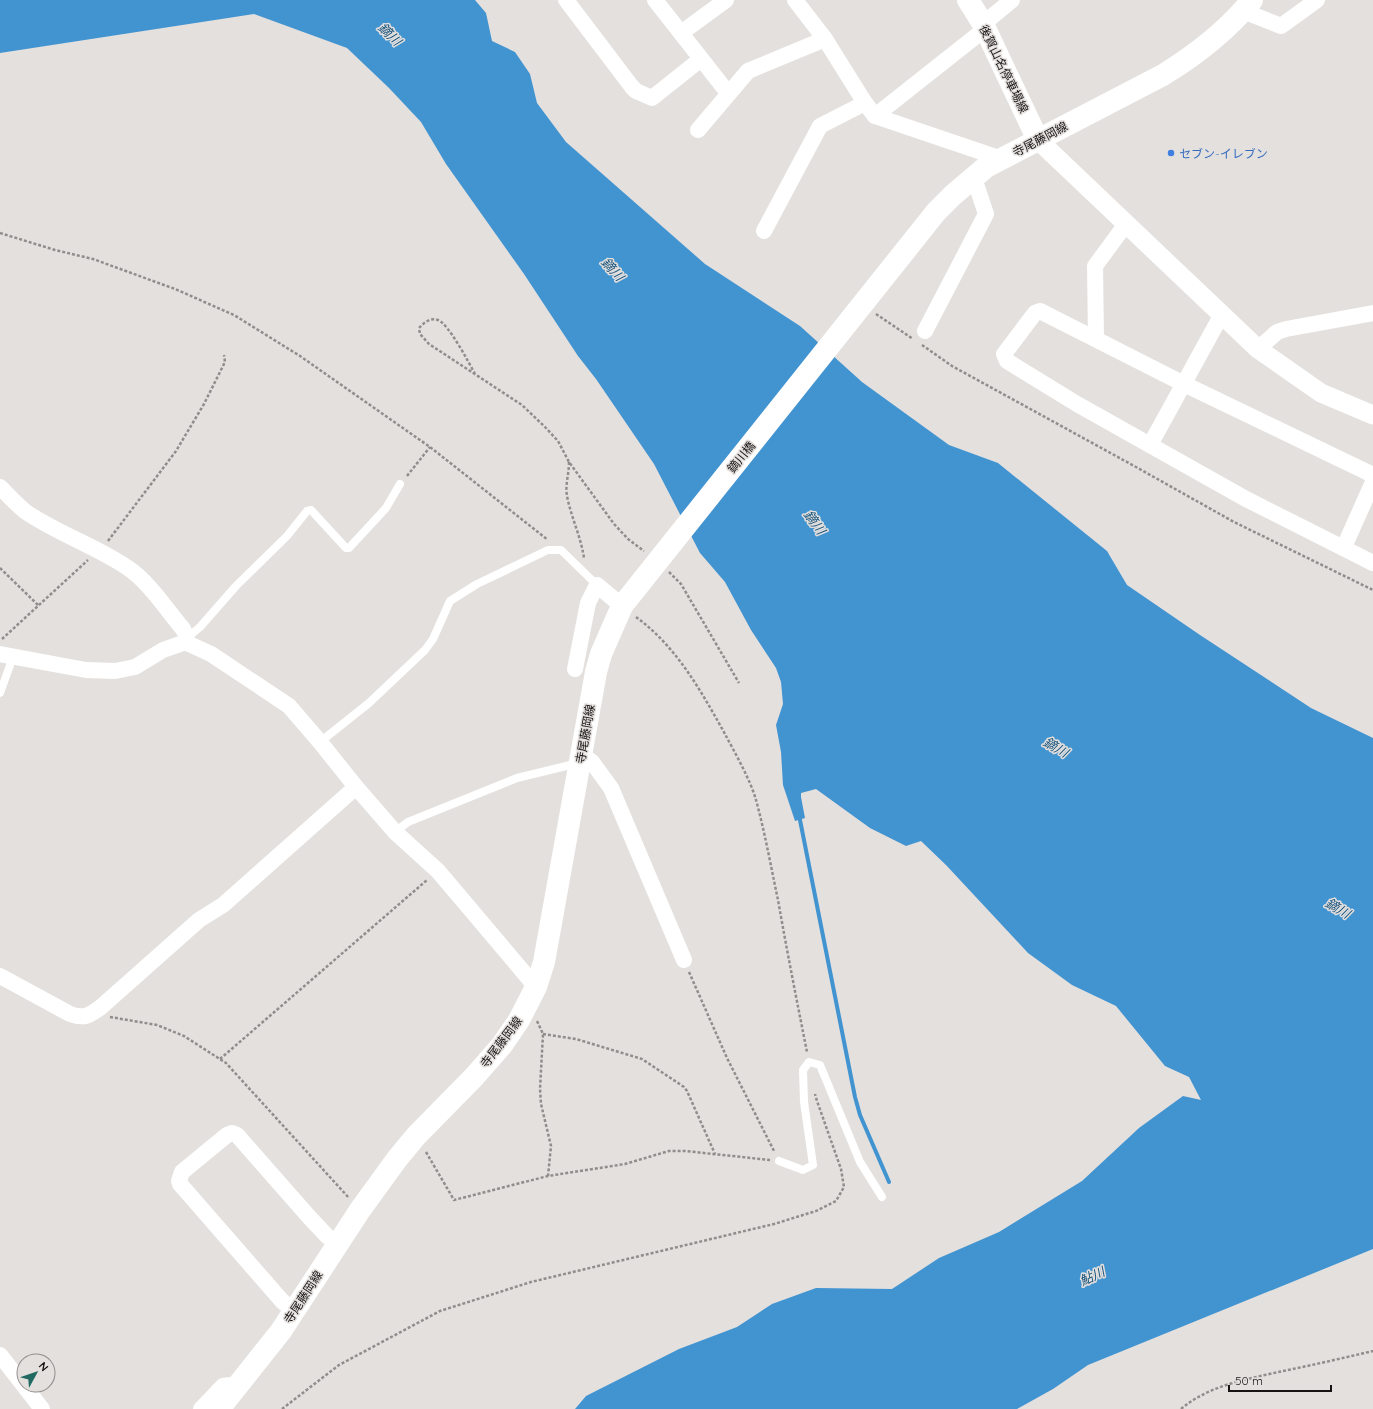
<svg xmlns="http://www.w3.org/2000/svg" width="1373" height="1409" font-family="Quicksand,'Noto Sans JP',sans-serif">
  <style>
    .water { fill: #4294d1 }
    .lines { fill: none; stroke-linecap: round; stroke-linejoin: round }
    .stream { stroke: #4294d1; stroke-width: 4 }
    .path { stroke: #908d8c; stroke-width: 2.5; stroke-dasharray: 3 2; stroke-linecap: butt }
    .service { stroke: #fff; stroke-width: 8 }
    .minor { stroke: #fff; stroke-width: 16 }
    .tertiary { stroke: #fff; stroke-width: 19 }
    .secondary { stroke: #fff; stroke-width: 22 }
    .primary { stroke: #fff; stroke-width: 22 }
    .shop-dot { fill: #3f7fe0; stroke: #e4e0de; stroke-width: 1.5 }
    .labels { text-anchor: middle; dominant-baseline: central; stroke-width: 3; stroke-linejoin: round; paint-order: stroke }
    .street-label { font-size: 12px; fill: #151413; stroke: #e4e0de }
    .shop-label { font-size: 12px; fill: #366cbe; stroke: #e4e0de; text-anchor: start }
    .water-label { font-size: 13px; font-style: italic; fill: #17537c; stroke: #e4e0de }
  </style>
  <rect width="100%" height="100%" fill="#e4e0de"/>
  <!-- water -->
  <polygon class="water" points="0,0 475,0 486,13 492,41 515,52 530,74 537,103 566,142 705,264 800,326 862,382 949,445 998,463 1107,551 1127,585 1200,635 1311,708 1373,738 1373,1249 1088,1365 1053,1389 1017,1409 575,1409 586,1396 679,1349 737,1327 772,1304 816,1288 892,1289 939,1258 999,1232 1082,1181 1139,1128 1183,1096 1201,1100 1189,1077 1165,1066 1116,1006 1072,985 1028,953 946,865 921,841 906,846 870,828 816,789 801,793 801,797 805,818 795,821 783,785 781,752 776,725 783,704 781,682 776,668 751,630 725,582 700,553 654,464 596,379 578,356 524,274 446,164 421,122 389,88 347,48 254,14 0,53"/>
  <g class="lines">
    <!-- stream -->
    <polyline class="stream" points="799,815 855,1097 860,1115 889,1182"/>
    <!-- path -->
    <g class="path">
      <polyline points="0,233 55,250 93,259 175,289 234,315 300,356 430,447 548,540"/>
      <polyline points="876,314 913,339"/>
      <polyline points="922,345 952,366 1136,467 1234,522 1373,590"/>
      <path d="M475,374C469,363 448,323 438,320C430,317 424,323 419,328L420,334L429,344L522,405L545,427L558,441L569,462L614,524L628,539L644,551"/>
      <path d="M569,462C569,474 565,485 567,496C571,517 581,537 584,558"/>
      <polyline points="407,476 430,447"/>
      <polyline points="108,541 176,451 204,404 225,362 224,355"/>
      <polyline points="0,568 39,606"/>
      <polyline points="669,572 681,584 739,683"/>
      <path d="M636,617C677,647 701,691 725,734C735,753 750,779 756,800C765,833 771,867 778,900C787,951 797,1002 807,1052"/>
      <polyline points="2,639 88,560"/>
      <polyline points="689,972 727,1058 774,1151"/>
      <polyline points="110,1017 157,1025 184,1036 226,1063 349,1198"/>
      <polyline points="537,1021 543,1034 540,1089 541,1104 551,1146 548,1176"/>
      <polyline points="543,1034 576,1039 642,1059 684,1087 687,1091 715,1154"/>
      <polyline points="220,1059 427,880"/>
      <polyline points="426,1152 454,1200 548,1176 625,1164 669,1151 685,1151 770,1160"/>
      <polyline points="282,1409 339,1365 440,1311 531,1282 774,1224 816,1211 836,1201 844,1187 841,1169 817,1101 815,1094"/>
      <path d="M1181,1409C1209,1385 1248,1379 1283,1371C1313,1365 1343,1358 1373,1351"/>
    </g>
    <!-- service -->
    <g class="service">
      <polyline points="187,638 200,627 236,586 287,536 307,511 311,510 346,548 349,548 386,508 400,484"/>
      <polyline points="0,693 13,657"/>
      <polyline points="320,742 369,703 425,650 433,639 450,601 477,584 548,550 561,550 597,585"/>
      <polyline points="395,832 408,822 517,778 570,765 578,766"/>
      <polyline points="779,1161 803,1170 813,1165 804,1102 803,1070 809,1062 820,1065 860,1162 882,1197"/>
    </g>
    <!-- minor -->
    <g class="minor">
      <polyline points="566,0 632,87 636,91 652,98 701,59"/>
      <polyline points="655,0 728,93"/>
      <polyline points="795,0 825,39 865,103 875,116 1002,159"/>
      <polyline points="1243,11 1281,26 1317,0"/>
      <polyline points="983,24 1012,0"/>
      <polyline points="681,33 726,0"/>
      <polyline points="875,116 985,29"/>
      <polyline points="698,130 748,71 825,39"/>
      <polyline points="764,231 820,126 865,103"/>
      <polyline points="925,331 986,214 977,187 971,179"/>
      <polyline points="1096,339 1095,266 1126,224"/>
      <polyline points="1258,349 1277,332 1286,329 1373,313"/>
      <polyline points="1150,445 1222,314"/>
      <polyline points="1373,475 1184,384 1040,311 1035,313 1004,354 1007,361 1077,404 1246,499 1373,563"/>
      <path d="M0,487C8,495 17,505 26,512C58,534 96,546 128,568C148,581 167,610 183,629L186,635L187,643"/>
      <polyline points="1344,547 1373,482"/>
      <polyline points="0,654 86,670 115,671 135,667 163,650 183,643 187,643 211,654 289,706 320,742 356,787 395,832 438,871 536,987"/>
      <polyline points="575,669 588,603 597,585 622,606"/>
      <polyline points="581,754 592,762 611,788 684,960"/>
      <path d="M0,976L70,1014C84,1019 89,1016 101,1007L199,920L223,905L356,787"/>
      <polyline points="294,1311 282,1301 180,1184 179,1181 182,1172 227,1135 232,1133 237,1135 310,1218 327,1236 338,1244"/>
      <polyline points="0,1355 42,1409"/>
      <polyline points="201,1409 223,1386 231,1385 237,1388"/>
    </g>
    <!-- tertiary -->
    <polyline class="tertiary" points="1038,140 1258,349 1321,393 1373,415"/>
    <!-- secondary -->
    <polyline class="secondary" points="968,0 983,24 1038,140"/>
    <!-- primary -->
    <path class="primary" d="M219,1409L281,1331L360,1210L397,1159L416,1136L474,1077L502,1045L519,1020L536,987L544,962L596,672L601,654L622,606L936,212L953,195L986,167L1163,75C1197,54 1227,31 1252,0"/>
  </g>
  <!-- markers -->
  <circle class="shop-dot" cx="1171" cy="153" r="4"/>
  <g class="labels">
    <!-- street labels -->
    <g class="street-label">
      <text transform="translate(1004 69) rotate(64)">後賀山名停車場線</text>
      <text transform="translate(1040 139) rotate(-28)">寺尾藤岡線</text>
      <text transform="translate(741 457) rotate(-51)">鏑川橋</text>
      <text transform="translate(585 734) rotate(-80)">寺尾藤岡線</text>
      <text transform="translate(501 1042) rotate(-53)">寺尾藤岡線</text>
      <text transform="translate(303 1297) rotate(-57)">寺尾藤岡線</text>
    </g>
    <!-- shop labels -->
    <g class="shop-label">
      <text x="1179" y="153">セブン-イレブン</text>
    </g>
    <!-- water labels -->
    <g class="water-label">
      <text transform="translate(390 34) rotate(44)">鏑川</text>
      <text transform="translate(613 269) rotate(48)">鏑川</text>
      <text transform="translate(815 522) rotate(54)">鏑川</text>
      <text transform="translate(1056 747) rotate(30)">鏑川</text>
      <text transform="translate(1338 908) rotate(30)">鏑川</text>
      <text transform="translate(1092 1276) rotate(-25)">鮎川</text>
    </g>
  </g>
  <!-- north arrow -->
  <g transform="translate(36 1373) rotate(50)"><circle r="19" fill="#e4e0de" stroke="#918e8d"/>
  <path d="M0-3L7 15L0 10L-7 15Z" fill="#216a62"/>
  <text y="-6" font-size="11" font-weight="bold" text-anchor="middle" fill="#151413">N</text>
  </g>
  <!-- scale -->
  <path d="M1229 1385v6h102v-6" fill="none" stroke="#151413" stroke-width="2"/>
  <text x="1235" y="1385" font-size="12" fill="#151413" stroke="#e4e0de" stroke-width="3" paint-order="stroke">50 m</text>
</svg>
